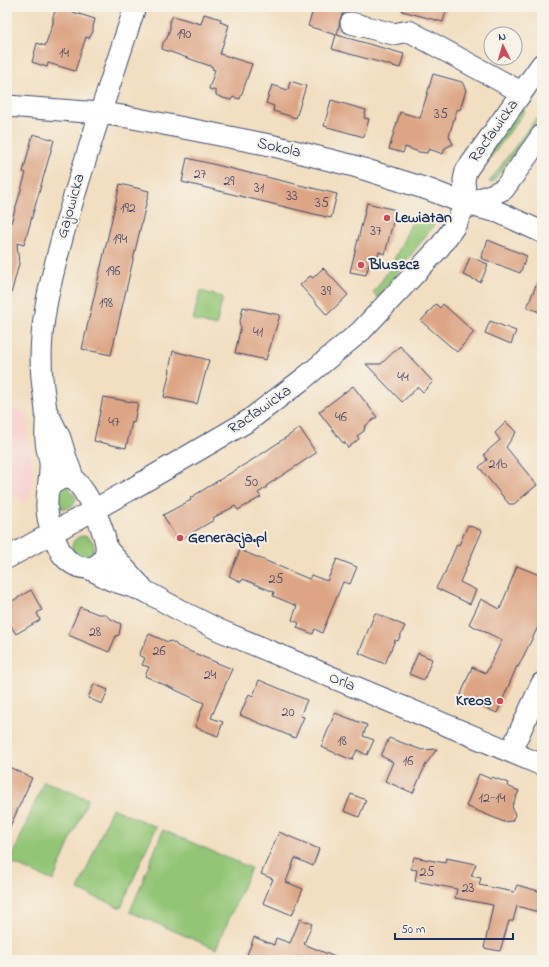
<svg xmlns="http://www.w3.org/2000/svg" width="549" height="967" font-family="'Indie Flower',sans-serif">
  <style>
    .built { fill: #f7d0cf }
    .green { fill: #92c575; stroke: #567a6a }
    .building { fill: #dda585 }
    .lines { fill: none; stroke-linecap: round; stroke-linejoin: round }
    .minor-casing { stroke: #3b496d; stroke-width: 23 }
    .minor { stroke: #fff; stroke-width: 21 }
    .poi-dot { fill: #d1495b; stroke: #f7f3e8; stroke-width: 1.5 }
    .labels { text-anchor: middle; dominant-baseline: central; stroke-width: 4; stroke-linejoin: round; paint-order: stroke }
    .number-label { font-size: 14px; fill: #4c4c68 }
    .street-label { font-size: 16px; fill: #1b2f5e; stroke: #f7f3e8 }
    .poi-label { font-size: 16px; font-weight: bold; fill: #1b2f5e; stroke: #f7f3e8; text-anchor: start }
  </style>
  <rect width="100%" height="100%" fill="#f7f3e8"/>
  <filter id="ink" filterUnits="userSpaceOnUse"><feTurbulence type="fractalNoise" baseFrequency=".025" numOctaves="2"/><feDisplacementMap in="SourceGraphic" scale="8" xChannelSelector="R" yChannelSelector="G"/><feConvolveMatrix kernelMatrix="1 2 1 2 8 2 1 2 1" color-interpolation-filters="sRGB"/></filter>
  <filter id="wash" filterUnits="userSpaceOnUse"><feTurbulence type="fractalNoise" baseFrequency=".012" numOctaves="4" result="noise"/><feDisplacementMap in="SourceGraphic" scale="16" xChannelSelector="R" yChannelSelector="G"/><feGaussianBlur stdDeviation="0.9" result="paint"/><feColorMatrix in="noise" values="0 0 0 0 0 0 0 0 0 0 0 0 0 0 0 0 0 1.4 0 .05"/><feComposite in="paint" operator="in"/></filter>
  <g filter="url(#wash)">
    <rect width="100%" height="100%" fill="#f2dec0"/>
    <!-- built -->
    <polygon class="built" points="7,405 25,413 33,473 32,486 26,502 7,493"/>
    <!-- green -->
    <g class="green">
      <polygon points="542,79 542,87 530,104 526,102"/>
      <polygon points="521,109 525,111 477,176 474,174"/>
      <polygon points="536,118 538,120 492,183 489,182"/>
      <polygon points="414,218 434,225 378,298 373,293 389,270"/>
      <polygon points="200,291 223,297 216,326 193,320"/>
      <polygon points="67,485 76,498 74,504 68,508 61,508 56,504 53,494"/>
      <circle cx="83" cy="547" r="11"/>
      <polygon points="44,781 88,799 53,881 10,862"/>
      <polygon points="112,808 156,827 121,908 78,890"/>
      <polygon points="163,830 251,868 216,949 130,912"/>
    </g>
    <g id="blocks">
      <!-- building -->
      <g class="building">
        <polygon points="314,7 345,7 340,20 339,26 337,35 404,54 400,68 332,49 336,35 308,26"/>
        <polygon points="403,7 447,7 443,22 402,11"/>
        <polygon points="60,8 95,19 93,27 93,32 89,38 86,37 75,71 48,63 47,67 32,62 37,43 45,46 53,23 53,16 55,12"/>
        <polygon points="204,14 221,19 220,22 229,25 220,54 252,64 240,99 233,97 231,100 223,98 216,95 216,91 209,89 215,70 212,69 213,67 162,49 163,43 167,38 170,28 170,21 173,16 201,24"/>
        <polygon points="433,74 462,82 466,90 460,110 457,109 449,136 453,144 445,148 443,154 429,149 427,153 419,152 405,147 403,153 389,149 400,112 420,118"/>
        <polygon points="290,81 306,86 296,118 273,111 274,106 266,103 272,85 288,90"/>
        <polygon points="331,100 366,110 364,118 369,119 364,137 324,126"/>
        <polygon points="33,134 54,140 24,245 17,243 19,264 11,294 7,293 7,234 8,233 26,173 23,172"/>
        <polygon points="187,158 337,194 331,218 182,182"/>
        <polygon points="120,184 149,191 111,355 82,349"/>
        <polygon points="367,203 396,210 385,254 379,252 375,265 369,264 366,275 350,272"/>
        <polygon points="488,240 527,256 520,273 481,258"/>
        <polygon points="470,257 488,264 483,277 480,282 463,275"/>
        <polygon points="323,268 348,295 327,315 300,285 310,276 313,278"/>
        <polygon points="542,271 542,313 527,307"/>
        <polygon points="436,304 440,308 443,304 474,332 457,352 421,321"/>
        <polygon points="243,307 280,315 266,360 235,353 241,326 239,326"/>
        <polygon points="490,321 516,331 511,344 485,333"/>
        <polygon points="400,346 433,382 423,392 418,387 402,402 366,364 381,364"/>
        <polygon points="173,351 209,360 197,404 164,397 170,370 169,370"/>
        <polygon points="353,386 377,417 365,426 364,431 357,436 359,439 348,448 344,442 343,443 319,412"/>
        <polygon points="103,397 138,403 134,423 132,422 126,448 94,441"/>
        <polygon points="506,422 516,432 506,447 537,485 514,504 509,504 479,467 487,460 484,454 500,440 495,433"/>
        <polygon points="300,428 316,453 266,486 267,487 258,493 261,497 238,510 235,506 213,518 214,520 178,541 163,515 191,500 190,498 260,455"/>
        <polygon points="468,525 482,531 460,582 476,590 470,604 436,588 443,575 444,575 457,544 459,545"/>
        <polygon points="240,550 309,579 311,575 327,581 337,559 357,567 350,584 343,582 322,633 315,629 313,634 297,628 299,623 292,620 297,606 273,596 274,592 243,579 241,582 229,576"/>
        <polygon points="517,566 542,576 542,619 518,667 517,666 497,713 460,697 472,667 486,673 502,640 469,624 481,599 500,609"/>
        <polygon points="31,590 42,610 37,613 40,620 16,634 7,620 7,604"/>
        <polygon points="80,607 98,614 105,614 109,618 121,624 119,635 116,636 109,652 68,635"/>
        <polygon points="375,613 405,626 398,641 395,640 385,664 359,653"/>
        <polygon points="149,634 168,642 171,641 176,644 177,646 232,669 211,718 223,722 218,736 195,727 204,703 145,676 149,667 142,665 145,658 139,655"/>
        <polygon points="418,653 432,659 424,680 409,674"/>
        <polygon points="259,680 307,700 300,716 304,717 295,738 240,715 249,694 253,696"/>
        <polygon points="94,684 108,690 102,704 88,698"/>
        <polygon points="335,713 367,725 363,736 374,740 367,755 357,750 352,760 321,747"/>
        <polygon points="389,738 422,750 437,749 426,764 413,793 385,781 393,762 381,756"/>
        <polygon points="7,766 32,778 7,833"/>
        <polygon points="479,774 491,779 492,777 508,783 507,786 519,791 512,806 515,815 512,821 504,822 466,806"/>
        <polygon points="351,794 366,800 359,817 344,811"/>
        <polygon points="279,832 319,849 313,866 295,858 286,882 303,889 292,915 263,903 273,879 261,874"/>
        <polygon points="414,857 445,863 446,858 476,864 471,876 481,878 479,885 514,892 517,885 542,892 542,913 517,906 513,921 509,921 500,951 484,948 493,905 455,898 457,889 415,881 417,870 411,869"/>
        <polygon points="300,919 312,924 304,944 342,960 245,960 254,937 274,945 276,938 290,943"/>
      </g>
    </g>
  </g>
  <g filter="url(#ink)">
    <use href="#blocks" fill-opacity="0" stroke="#3b496d" stroke-width="1"/>
    <g class="lines">
      <!-- minor casing -->
      <g class="minor-casing">
        <g id="minor">
          <polyline points="351,23 393,34 409,31 521,92"/>
          <polyline points="7,106 100,113 128,117 270,145 354,166 430,190 466,204 498,212 542,232"/>
          <polyline points="466,204 493,194 504,189 542,135"/>
          <polyline points="48,414 60,438 67,461 74,480"/>
          <path d="M49,487C55,481 63,476 72,479C85,484 108,536 106,550C106,556 102,562 97,565C94,567 91,568 87,568C77,568 68,562 62,554C59,549 57,543 54,538C50,526 46,515 47,502C47,489 51,476 50,462C49,455 46,448 46,440C45,431 47,421 46,411C45,400 43,389 42,378C37,324 53,272 67,220C88,148 112,78 135,7"/>
          <polyline points="107,549 145,591"/>
          <polyline points="7,558 128,491 248,421 303,379 361,331 439,248 454,227 466,204 464,180 466,171 542,64"/>
          <polyline points="88,568 111,580 145,591 183,612 219,630 542,765"/>
          <polyline points="511,751 542,683"/>
        </g>
      </g>
      <!-- minor -->
      <use href="#minor" class="minor"/>
    </g>
  </g>
  <!-- markers -->
  <g class="poi-dot">
    <circle cx="387" cy="218" r="4"/>
    <circle cx="361" cy="265" r="4"/>
    <circle cx="180" cy="538" r="4"/>
    <circle cx="500" cy="701" r="4"/>
  </g>
  <g class="labels">
    <!-- number labels -->
    <g class="number-label">
      <text x="184" y="34">190</text>
      <text x="64" y="53">14</text>
      <text x="441" y="114">35</text>
      <text x="200" y="174">27</text>
      <text x="229" y="181">29</text>
      <text x="259" y="188">31</text>
      <text x="292" y="196">33</text>
      <text x="322" y="203">35</text>
      <text x="128" y="208">192</text>
      <text x="376" y="231">37</text>
      <text x="120" y="239">194</text>
      <text x="113" y="271">196</text>
      <text x="326" y="291">39</text>
      <text x="106" y="303">198</text>
      <text x="258" y="332">41</text>
      <text x="403" y="377">44</text>
      <text x="341" y="417">46</text>
      <text x="114" y="422">47</text>
      <text x="498" y="464">21b</text>
      <text x="251" y="482">50</text>
      <text x="276" y="579">25</text>
      <text x="95" y="632">28</text>
      <text x="159" y="651">26</text>
      <text x="210" y="675">24</text>
      <text x="288" y="712">20</text>
      <text x="342" y="741">18</text>
      <text x="408" y="761">16</text>
      <text x="492" y="798">12-14</text>
      <text x="427" y="872">25</text>
      <text x="468" y="888">23</text>
    </g>
    <!-- street labels -->
    <g class="street-label">
      <text transform="translate(494 131) rotate(-55)">Racławicka</text>
      <text transform="translate(279 148) rotate(13)">Sokola</text>
      <text transform="translate(71 206) rotate(-74)">Gajowicka</text>
      <text transform="translate(260 410) rotate(-35)">Racławicka</text>
      <text transform="translate(342 682) rotate(23)">Orla</text>
    </g>
    <!-- poi labels -->
    <g class="poi-label">
      <text x="395" y="218">Lewiatan</text>
      <text x="369" y="265">Bluszcz</text>
      <text x="188" y="538">Generacja.pl</text>
      <text x="492" y="701" text-anchor="end">Kreos</text>
    </g>
  </g>
  <!-- margin -->
  <rect width="549" height="967" fill="none" stroke="#f7f3e8" stroke-width="24"/>
  <!-- north arrow -->
  <g transform="translate(503 46) rotate(355)"><circle r="19" fill="#f7f3e8" stroke="#9fa5b1"/>
  <path d="M0-3L7 15L0 10L-7 15Z" fill="#d1495b"/>
  <text y="-6" font-size="11" font-weight="bold" text-anchor="middle" fill="#1b2f5e">N</text>
  </g>
  <!-- scale -->
  <path d="M395 933v6h118v-6" fill="none" stroke="#1b2f5e" stroke-width="2"/>
  <text x="401" y="933" font-size="12" fill="#1b2f5e" stroke="#f7f3e8" stroke-width="3" paint-order="stroke">50 m</text>
</svg>
